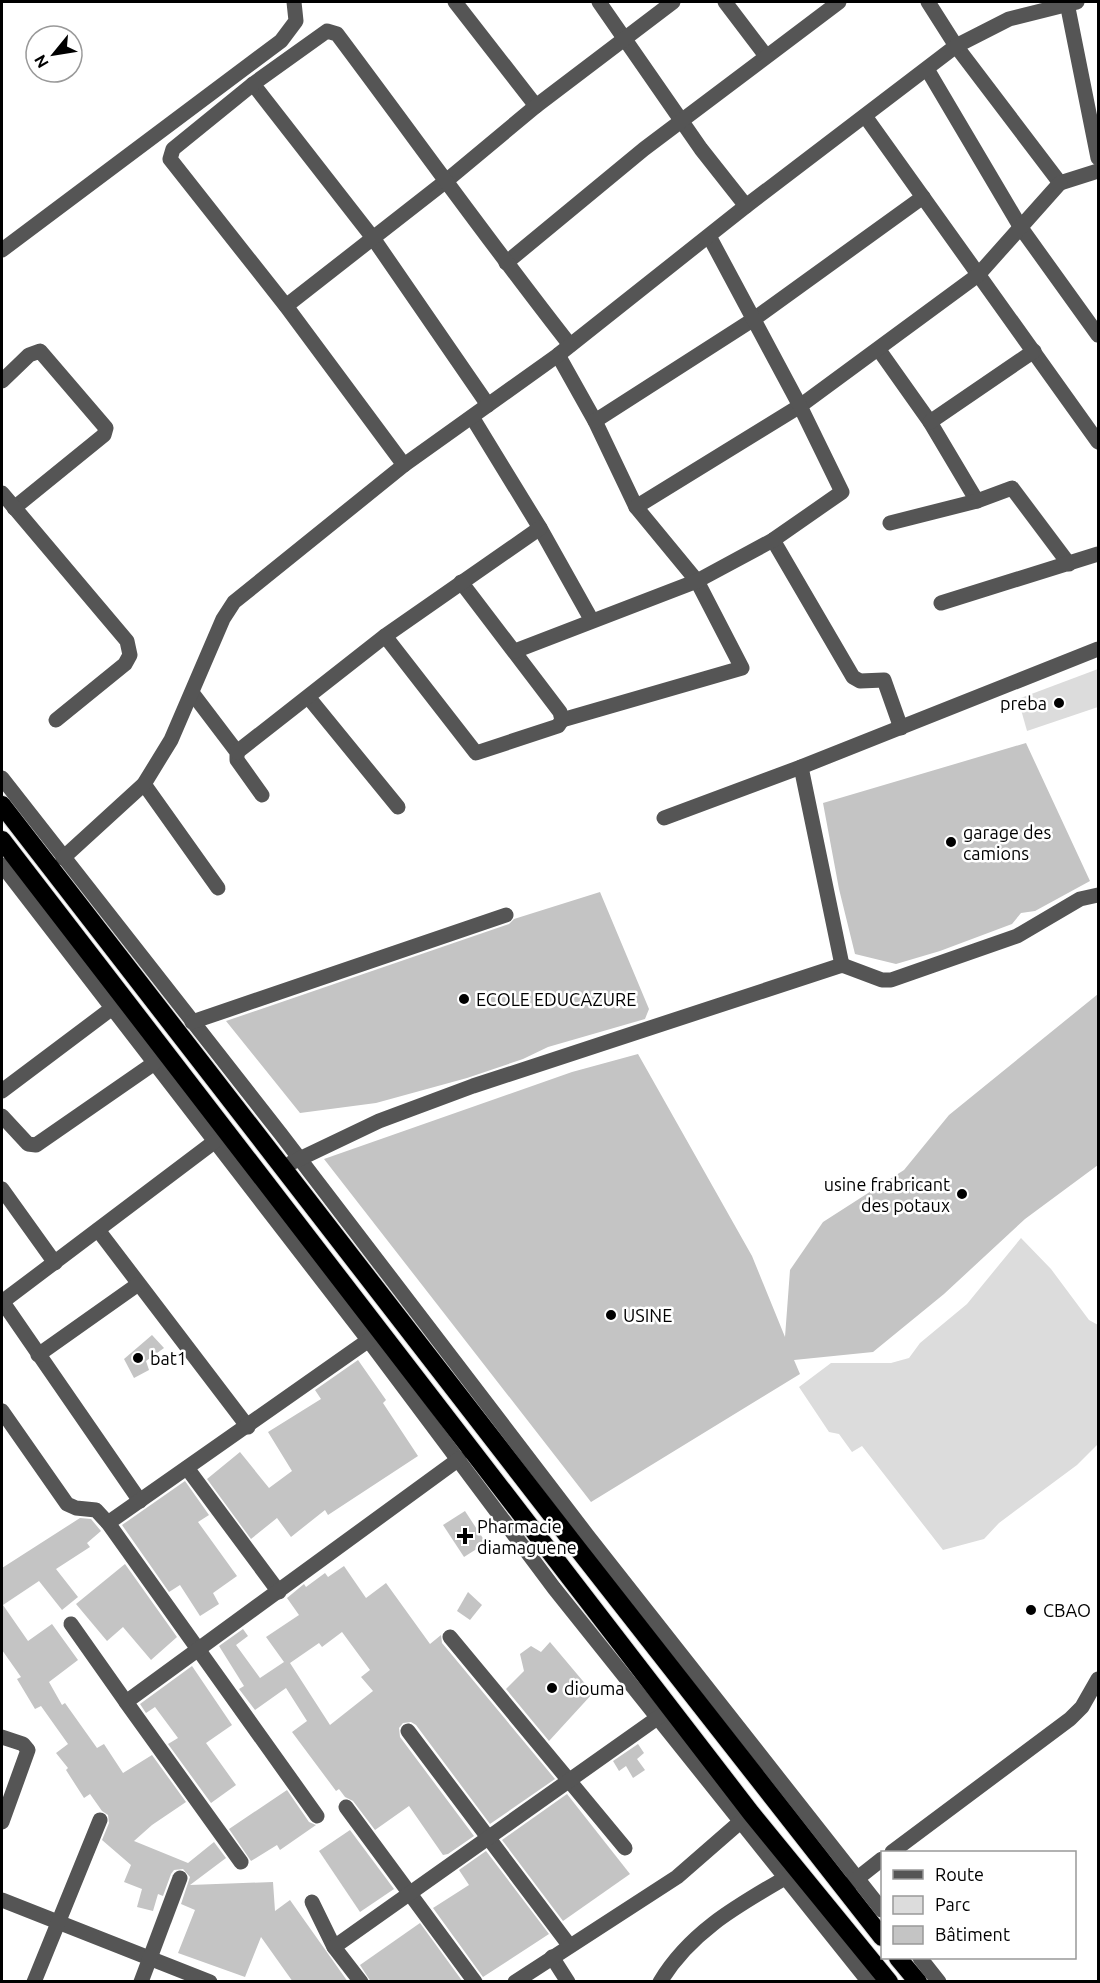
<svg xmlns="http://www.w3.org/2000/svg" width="1100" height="1983" font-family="Ubuntu,sans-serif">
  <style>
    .green { fill: #dcdcdc }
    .building { fill: #c4c4c4; fill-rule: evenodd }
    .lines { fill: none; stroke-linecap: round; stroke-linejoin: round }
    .highway-casing { stroke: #dbdbdb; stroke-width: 20 }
    .minor { stroke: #555; stroke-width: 15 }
    .highway { stroke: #000; stroke-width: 18 }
    .poi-dot { fill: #000; stroke: #fff; stroke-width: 2 }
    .labels { text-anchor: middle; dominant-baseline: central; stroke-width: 5; stroke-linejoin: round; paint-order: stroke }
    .poi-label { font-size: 18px; fill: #000; stroke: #fff; text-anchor: start }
  </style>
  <rect width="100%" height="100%" fill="#fff"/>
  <!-- green -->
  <g class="green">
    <polygon points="1098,669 1098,707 1027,731 1018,699"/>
    <polygon points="1021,1238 1051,1269 1089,1320 1098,1325 1098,1444 1077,1465 999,1523 984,1539 943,1550 862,1446 852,1452 839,1434 829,1432 799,1387 831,1363 891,1363 909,1358 920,1343 967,1304"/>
  </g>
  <!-- building -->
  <g class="building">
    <polygon points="1026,743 1090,881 1035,911 1021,913 1012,924 940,951 896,964 855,954 839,889 823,803"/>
    <polygon points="600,892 649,1009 645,1019 548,1047 523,1059 467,1078 376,1103 300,1113 226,1021 509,924 514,919"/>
    <polygon points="1098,994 1098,1165 1025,1219 944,1294 873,1352 794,1360 800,1374 591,1502 324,1159 572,1072 638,1054 752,1256 785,1337 790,1270 823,1222 904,1170 949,1115"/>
    <polygon points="152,1335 164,1348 146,1361 149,1370 134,1378 124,1359"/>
    <polygon points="358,1360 386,1400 383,1403 418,1456 328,1515 325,1510 291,1537 277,1518 251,1539 207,1479 240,1452 269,1488 292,1471 268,1432 321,1399 315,1390"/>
    <polygon points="185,1481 209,1515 198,1522 237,1576 213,1593 219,1604 200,1616 180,1585 169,1592 122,1525"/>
    <polygon points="465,1511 486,1543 464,1557 443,1525"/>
    <polygon points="80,1518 91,1519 101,1531 87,1543 90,1547 56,1569 78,1597 62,1610 39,1581 3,1605 28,1641 52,1624 78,1660 49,1682 62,1705 65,1703 97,1748 104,1744 123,1773 152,1755 186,1802 152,1825 134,1841 188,1863 214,1842 226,1858 190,1885 273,1882 275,1911 290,1900 348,1982 293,1982 261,1937 245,1977 178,1953 195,1910 181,1904 190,1877 183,1869 174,1870 171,1874 163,1896 158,1894 153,1911 137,1907 142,1889 124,1882 131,1865 102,1840 109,1823 108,1815 102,1811 90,1794 84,1798 66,1770 68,1768 56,1753 68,1744 41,1706 35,1709 17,1679 21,1677 2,1650 2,1568"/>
    <polygon points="125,1564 177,1637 151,1660 123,1627 107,1641 76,1604"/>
    <path d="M344,1566L366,1598L386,1583L430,1644L441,1635L442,1643L555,1779L490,1824L416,1725L411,1722L403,1723L399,1728L400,1737L474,1836L448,1854L443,1855L409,1806L375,1830L353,1801L345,1797L339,1789L336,1791L292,1732L307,1721L286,1688L255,1710L239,1689L244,1686L219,1646L243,1629L248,1636L236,1645L260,1678L284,1662L266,1637L299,1615L287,1598L304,1584L306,1587L325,1573L328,1577ZM342,1632L370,1670L361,1677L373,1691L330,1725L290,1663L319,1643L322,1647Z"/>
    <polygon points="468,1592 482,1605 470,1620 457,1611"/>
    <polygon points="550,1642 593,1693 549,1741 506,1689 524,1671 520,1654 531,1646 541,1652"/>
    <polygon points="192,1666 232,1725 206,1743 236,1785 211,1803 168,1744 178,1738 155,1707 146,1713 140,1704"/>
    <polygon points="638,1744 644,1753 637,1759 645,1770 633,1778 626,1766 619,1771 613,1761"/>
    <polygon points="287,1790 309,1822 316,1825 280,1850 277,1845 251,1861 229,1829"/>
    <polygon points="567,1794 630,1874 563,1921 502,1840"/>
    <polygon points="350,1830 394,1889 360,1912 319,1851"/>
    <polygon points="486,1851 549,1934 483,1977 433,1908 469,1885 459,1870"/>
    <polygon points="420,1923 463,1982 371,1982 360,1965"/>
  </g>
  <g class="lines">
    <!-- highway casing -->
    <g class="highway-casing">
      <g id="highway">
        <polyline points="2,805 574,1544 882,1937"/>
        <polyline points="2,840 751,1813 889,1982"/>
        <polyline points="898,1958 918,1982"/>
      </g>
    </g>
    <!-- minor -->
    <g class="minor">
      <polyline points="455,2 536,106"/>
      <polyline points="599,2 701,149 746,206"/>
      <polyline points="725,2 766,56"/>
      <polyline points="928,2 956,46 1060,183 1098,171"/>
      <polyline points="1067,3 1098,158"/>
      <polyline points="927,69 1021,228 1098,335"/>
      <polyline points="253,84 373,238 488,405"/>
      <polyline points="865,116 1098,442"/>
      <polyline points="2,250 281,41 296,21 294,2"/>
      <polyline points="506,263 644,149 839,2"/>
      <polyline points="286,306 446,181 536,106 673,2"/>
      <polyline points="879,350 930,422 977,501"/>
      <polyline points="558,355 595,421 636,507 697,581 742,668 562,720"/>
      <polyline points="2,381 29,355 40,351 106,428 104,435 14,508"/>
      <polyline points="472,417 540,528 591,619"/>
      <polyline points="595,421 754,319 923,197"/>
      <polyline points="930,422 1034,351"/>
      <path d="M404,465L286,306L170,159L173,149L253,84L327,31L337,34C415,138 490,243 570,345"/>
      <polyline points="2,493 127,641 130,655 125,664 56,720"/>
      <polyline points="636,507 800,406 978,275 1060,183"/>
      <polyline points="890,523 977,501 1012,488 1069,564"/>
      <polyline points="773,540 853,677 860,681 884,680 901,728"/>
      <polyline points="941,603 1098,554"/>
      <polyline points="385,636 476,753 558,726 562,720 560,712 461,582"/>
      <polyline points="515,651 697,581 773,540 842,492 800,406 709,236"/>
      <polyline points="193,694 237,752 237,760 262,795"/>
      <polyline points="309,698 398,807"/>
      <polyline points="237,752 385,636 540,528"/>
      <polyline points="2,778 280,1133 587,1535 882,1910"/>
      <polyline points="144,784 218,888"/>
      <polyline points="664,818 801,767"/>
      <polyline points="63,858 144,784 171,740 223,619 234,602 404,465 558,355 746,206 956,46 1009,19 1077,2"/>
      <polyline points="2,865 369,1341 554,1588 869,1982"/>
      <polyline points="842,965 801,767 1098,649"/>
      <polyline points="192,1022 506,915"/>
      <polyline points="2,1091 111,1009"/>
      <polyline points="2,1116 28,1144 36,1145 153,1064"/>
      <polyline points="291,1163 379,1121 473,1086 842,965 882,980 891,980 1017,936 1080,899 1098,895"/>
      <polyline points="2,1189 55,1263"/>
      <polyline points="98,1230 248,1427"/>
      <polyline points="2,1301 140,1501"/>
      <polyline points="2,1302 214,1142"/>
      <polyline points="38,1355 137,1285"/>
      <polyline points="2,1411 67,1504 76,1508 96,1510 108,1523 317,1816"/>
      <polyline points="187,1468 279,1592"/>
      <polyline points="108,1523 376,1335"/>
      <polyline points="71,1624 126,1702"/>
      <polyline points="450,1637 625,1848"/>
      <polyline points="408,1731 569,1945"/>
      <polyline points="2,1737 23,1744 28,1750 2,1822"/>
      <polyline points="346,1807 475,1982"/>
      <polyline points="892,1852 1070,1719 1082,1707 1098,1679"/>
      <polyline points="241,1862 126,1702 459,1459"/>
      <polyline points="849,1885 882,1859"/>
      <polyline points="2,1900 210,1982"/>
      <polyline points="312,1902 334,1947"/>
      <polyline points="552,1957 568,1982"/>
      <polyline points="920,1958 939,1982"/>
      <polyline points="34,1982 100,1820"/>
      <polyline points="141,1982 180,1878"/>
      <polyline points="361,1982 334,1947 663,1714"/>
      <polyline points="515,1982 677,1877 747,1816"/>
      <path d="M660,1982C690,1932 737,1906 785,1878"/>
    </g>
    <!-- highway -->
    <use href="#highway" class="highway"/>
  </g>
  <!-- markers -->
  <g class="poi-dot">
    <circle cx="1059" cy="703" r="6"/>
    <circle cx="951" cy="842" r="6"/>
    <circle cx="464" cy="999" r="6"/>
    <circle cx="962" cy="1194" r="6"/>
    <circle cx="611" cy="1315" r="6"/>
    <circle cx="138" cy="1358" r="6"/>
    <path d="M462 1527h6v6h6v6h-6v6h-6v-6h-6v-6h6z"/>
    <circle cx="1031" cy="1610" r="6"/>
    <circle cx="552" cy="1688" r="6"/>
  </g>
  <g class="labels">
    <!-- poi labels -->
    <g class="poi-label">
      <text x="1047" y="703" text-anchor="end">preba</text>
      <text x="963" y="832">garage des<tspan x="963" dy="21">camions</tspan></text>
      <text x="476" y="999">ECOLE EDUCAZURE</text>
      <text x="950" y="1184" text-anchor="end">usine frabricant<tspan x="950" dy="21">des potaux</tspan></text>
      <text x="623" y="1315">USINE</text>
      <text x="150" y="1358">bat1</text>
      <text x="477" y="1526">Pharmacie<tspan x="477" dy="21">diamaguene</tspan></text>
      <text x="1043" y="1610">CBAO</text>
      <text x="564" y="1688">diouma</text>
    </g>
  </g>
  <!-- border -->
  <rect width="1100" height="1983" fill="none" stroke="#000000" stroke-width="6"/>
  <!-- legend -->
  <rect x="881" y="1851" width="195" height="108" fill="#ffffff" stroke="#999999" stroke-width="1.5"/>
  <rect x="893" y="1870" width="30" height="9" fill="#555555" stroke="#999999" stroke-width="1.5"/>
  <text x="935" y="1881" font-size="18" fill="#000000">Route</text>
  <rect x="893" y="1896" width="30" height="18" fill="#dcdcdc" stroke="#999999" stroke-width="1.5"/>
  <text x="935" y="1911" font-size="18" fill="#000000">Parc</text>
  <rect x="893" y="1926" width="30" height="18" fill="#c4c4c4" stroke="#999999" stroke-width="1.5"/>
  <text x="935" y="1941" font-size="18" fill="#000000">Bâtiment</text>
  <!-- north arrow -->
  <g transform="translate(54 54) rotate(240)"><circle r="28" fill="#ffffff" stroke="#999999" stroke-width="1.5"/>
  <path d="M0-4.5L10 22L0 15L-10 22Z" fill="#000000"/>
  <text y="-9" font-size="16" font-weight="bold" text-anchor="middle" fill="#000000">N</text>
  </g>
</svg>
